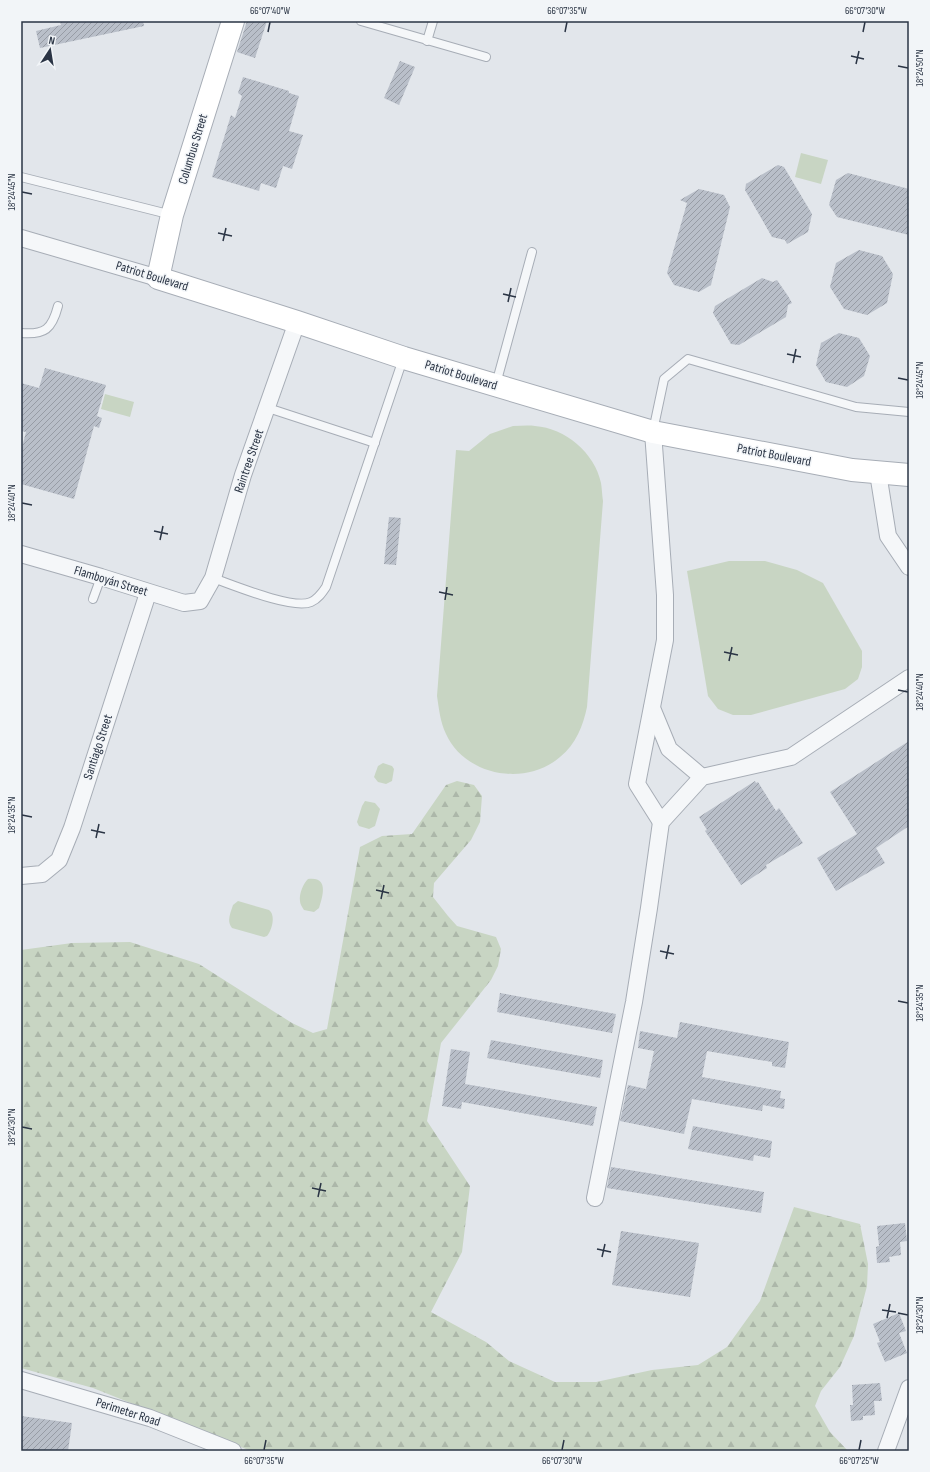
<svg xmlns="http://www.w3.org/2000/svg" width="930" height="1472" font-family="'Sofia Sans Condensed',sans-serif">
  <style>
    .green { fill: #c8d5c3 }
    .forest { fill: url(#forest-firs) }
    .building { fill: url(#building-hatch) }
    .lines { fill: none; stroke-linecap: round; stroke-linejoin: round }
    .lane-casing { stroke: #a7adb6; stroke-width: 10 }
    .street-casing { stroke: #a7adb6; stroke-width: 18 }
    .secondary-casing { stroke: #a7adb6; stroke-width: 24 }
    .lane { stroke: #f5f7f9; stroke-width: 8 }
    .street { stroke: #f5f7f9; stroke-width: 16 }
    .secondary { stroke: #fff; stroke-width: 22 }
    .ticks { fill: none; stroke: #2a3444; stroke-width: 1.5 }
    .labels { text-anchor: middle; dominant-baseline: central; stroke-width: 3; stroke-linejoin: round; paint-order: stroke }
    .street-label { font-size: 13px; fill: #2a3444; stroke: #f2f5f8 }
    .neatline { fill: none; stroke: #2a3444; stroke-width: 1.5 }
    .ticks-label { font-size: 10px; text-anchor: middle; fill: #2a3444 }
  </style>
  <defs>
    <pattern id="forest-firs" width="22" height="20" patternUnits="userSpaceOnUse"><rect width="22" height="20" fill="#c8d5c3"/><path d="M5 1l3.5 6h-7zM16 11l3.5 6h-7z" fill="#acb7a9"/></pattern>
    <pattern id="building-hatch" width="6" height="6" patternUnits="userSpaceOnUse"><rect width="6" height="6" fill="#b9bfc9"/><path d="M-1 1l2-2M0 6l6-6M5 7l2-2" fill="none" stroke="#979ca5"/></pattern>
  </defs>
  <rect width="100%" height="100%" fill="#e2e6eb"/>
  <!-- green -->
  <g class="green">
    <polygon points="801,153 828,160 821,184 795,177"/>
    <polygon points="105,394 134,402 130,417 101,409"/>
    <path d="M513,426C520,426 528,425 535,426C565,428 595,453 601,483C602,489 602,495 603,501L587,707C583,726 576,744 560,757C526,787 465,776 446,734C440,721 439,709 437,696L456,450L469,451L490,434Z"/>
    <polygon points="729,561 765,561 797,570 823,583 862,651 862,667 858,679 845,689 751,715 733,715 718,709 708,696 687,571"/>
    <polygon points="383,763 392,766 394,769 392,781 386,784 378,782 374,777 378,766"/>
    <polygon points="365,801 375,803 380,809 375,826 369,829 359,826 357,822 362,806"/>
    <path d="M308,879C329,876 323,896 319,908L314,912L304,910C302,907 300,904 300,901C299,894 303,884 308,879Z"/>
    <path d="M238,901L269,910C276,915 272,930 267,936L264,937L232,928C226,921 231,912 233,905Z"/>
  </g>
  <!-- forest -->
  <polygon class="forest" points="457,781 474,785 482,796 480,822 471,840 434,883 433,897 448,916 457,926 496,937 501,949 498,966 491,980 441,1043 427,1121 470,1186 462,1252 431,1312 486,1342 509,1361 555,1382 596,1382 652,1370 698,1365 727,1347 760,1301 794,1207 860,1224 868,1264 867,1286 854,1336 840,1367 821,1391 815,1406 830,1432 848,1451 251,1451 93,1388 21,1368 21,950 72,943 130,942 199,964 292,1023 313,1033 327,1029 360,847 382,836 412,834 446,785"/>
  <!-- building -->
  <g class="building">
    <polygon points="60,21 143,21 144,26 40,48 36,31 61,25"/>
    <polygon points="247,21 267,21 255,58 237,52"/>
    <polygon points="400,61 415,67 399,105 384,98"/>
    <polygon points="243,77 289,91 289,93 299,96 289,131 303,135 292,169 283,166 276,188 261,183 259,191 212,177 231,115 235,118 242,96 238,93"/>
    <polygon points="778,165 784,167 812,214 808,232 787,244 785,240 772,237 745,190 746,184"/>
    <polygon points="848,173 909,189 909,235 837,217 829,205 836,180"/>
    <polygon points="699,189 724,195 730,207 711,285 699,292 674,285 667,273 687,203 680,200"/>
    <polygon points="859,250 882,256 893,274 887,303 867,315 844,309 830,287 836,263"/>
    <polygon points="762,278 773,282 777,280 788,296 792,303 788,305 786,317 739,345 731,344 713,313 715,306"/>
    <polygon points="839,333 859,338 870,356 864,376 847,387 826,382 816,365 821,343"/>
    <polygon points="45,368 106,385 97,416 102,418 99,428 94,426 74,499 21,484 21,451 26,432 21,431 21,383 39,388"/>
    <polygon points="389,517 401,518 396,565 384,564"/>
    <polygon points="909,741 909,826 876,848 885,863 836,891 817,858 857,834 830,792"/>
    <polygon points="755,781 756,783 758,782 776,811 779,808 803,843 766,865 767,868 741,885 705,831 707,830 699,817"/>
    <polygon points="500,993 616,1014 612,1033 497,1012"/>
    <polygon points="680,1022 789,1042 785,1068 772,1066 772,1062 707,1051 702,1077 781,1091 780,1098 785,1099 784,1109 763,1105 762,1111 692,1099 684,1134 620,1121 628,1085 646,1089 654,1051 638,1048 640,1031 677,1038"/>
    <polygon points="491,1040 603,1060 600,1078 487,1058"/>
    <polygon points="451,1049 470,1052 465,1084 597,1107 593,1126 462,1102 461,1109 442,1106"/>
    <polygon points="693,1126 772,1141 770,1158 754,1155 753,1161 688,1149"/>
    <polygon points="611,1167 764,1192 761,1213 607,1188"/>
    <polygon points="905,1223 907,1241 900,1242 901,1255 889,1257 890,1262 877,1263 876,1247 879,1246 877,1226"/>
    <polygon points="621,1231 699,1243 690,1297 612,1285"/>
    <polygon points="899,1313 906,1331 899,1333 907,1353 885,1362 877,1343 880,1342 873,1324"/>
    <polygon points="880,1383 882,1401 874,1401 875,1415 863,1416 863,1420 851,1421 850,1405 853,1405 852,1385"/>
    <polygon points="21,1416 72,1423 68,1451 21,1451"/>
  </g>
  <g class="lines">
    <!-- lane casing -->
    <g class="lane-casing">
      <g id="lane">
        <polyline points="361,21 486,57"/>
        <polyline points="427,41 433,21"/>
        <polyline points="21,177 172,215"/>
        <path d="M21,333C45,335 52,329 58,306"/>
        <polyline points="496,384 532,252"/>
        <polyline points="268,408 375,443"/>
        <polyline points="653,431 664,379 688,359 856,407 909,412"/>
        <path d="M213,578C233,585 293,610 311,602C318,599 322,593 326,587L403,359"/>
        <polyline points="93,599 101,577"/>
      </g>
    </g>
    <!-- street casing -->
    <g class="street-casing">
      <g id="street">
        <polyline points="21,238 158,278"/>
        <polyline points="653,432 665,595 665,640 637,784 661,822"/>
        <polyline points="878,473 888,536 909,567"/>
        <polyline points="21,554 101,577 184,603 200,601 213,578 243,475 297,322"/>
        <polyline points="652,708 669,749 702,777"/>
        <polyline points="21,876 42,874 59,860 72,828 148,593"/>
        <polyline points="595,1198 634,1002 649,908 661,822 702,777 791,757 909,678"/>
        <polyline points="21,1380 150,1418 233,1451"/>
        <polyline points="886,1451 909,1388"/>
      </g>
    </g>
    <!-- secondary casing -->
    <g class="secondary-casing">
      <polyline id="secondary" points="233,21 172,215 158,278 297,322 404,358 653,432 852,470 909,475"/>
    </g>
    <!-- lane -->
    <use href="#lane" class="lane"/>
    <!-- street -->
    <use href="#street" class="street"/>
    <!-- secondary -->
    <use href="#secondary" class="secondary"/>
  </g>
  <!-- ticks -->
  <path class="ticks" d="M268,32L270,22M565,32L567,22M863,32L865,22M851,56L864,59M856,64L859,51M898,66L908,68M22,192L32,194M218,233L232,236M223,241L226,228M503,294L516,297M508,302L511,288M787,354L801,357M793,363L796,349M898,378L908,380M22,503L32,505M154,531L168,534M160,540L163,526M439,592L453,595M445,600L447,587M724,652L738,655M729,661L732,647M898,690L908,692M22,815L32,817M91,830L105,833M96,838L99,824M376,890L389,893M381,899L384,885M660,951L674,954M666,959L669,945M898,1001L908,1003M22,1127L32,1129M312,1188L326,1191M318,1197L321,1183M597,1249L611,1252M602,1257L605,1244M882,1310L896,1312M898,1313L908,1315M887,1318L890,1304M264,1450L266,1440M562,1450L564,1440M859,1450L861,1440"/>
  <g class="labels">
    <!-- street labels -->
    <g class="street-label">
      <text transform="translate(193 149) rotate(-73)">Columbus Street</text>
      <text transform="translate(152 276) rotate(17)">Patriot Boulevard</text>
      <text transform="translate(461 375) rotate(17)">Patriot Boulevard</text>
      <text transform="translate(774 455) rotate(11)">Patriot Boulevard</text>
      <text transform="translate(249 461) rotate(-71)">Raintree Street</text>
      <text transform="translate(111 581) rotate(17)">Flamboyán Street</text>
      <text transform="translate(98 747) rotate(-72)">Santiago Street</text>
      <text transform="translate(128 1412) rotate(18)">Perimeter Road</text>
    </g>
  </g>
  <!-- border -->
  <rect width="930" height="1472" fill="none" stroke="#f2f5f8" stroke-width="44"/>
  <!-- north arrow -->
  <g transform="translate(50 50) rotate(12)" stroke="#f2f5f8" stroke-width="3" paint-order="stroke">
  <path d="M0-3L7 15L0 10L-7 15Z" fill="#2a3444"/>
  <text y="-6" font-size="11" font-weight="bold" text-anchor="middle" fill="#2a3444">N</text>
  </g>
  <rect x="22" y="22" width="886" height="1428" class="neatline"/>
  <g class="ticks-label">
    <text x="270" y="14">66°07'40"W</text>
    <text x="567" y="14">66°07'35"W</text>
    <text x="865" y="14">66°07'30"W</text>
    <text transform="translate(919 68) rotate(-90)" y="4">18°24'50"N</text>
    <text transform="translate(11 192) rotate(-90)" y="4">18°24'45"N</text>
    <text transform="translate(919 380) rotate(-90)" y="4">18°24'45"N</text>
    <text transform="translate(11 503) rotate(-90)" y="4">18°24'40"N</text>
    <text transform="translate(919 692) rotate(-90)" y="4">18°24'40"N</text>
    <text transform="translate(11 815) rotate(-90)" y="4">18°24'35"N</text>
    <text transform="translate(919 1003) rotate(-90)" y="4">18°24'35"N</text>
    <text transform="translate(11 1127) rotate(-90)" y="4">18°24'30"N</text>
    <text transform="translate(919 1315) rotate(-90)" y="4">18°24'30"N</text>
    <text x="264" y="1464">66°07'35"W</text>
    <text x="562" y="1464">66°07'30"W</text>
    <text x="859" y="1464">66°07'25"W</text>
  </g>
</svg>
